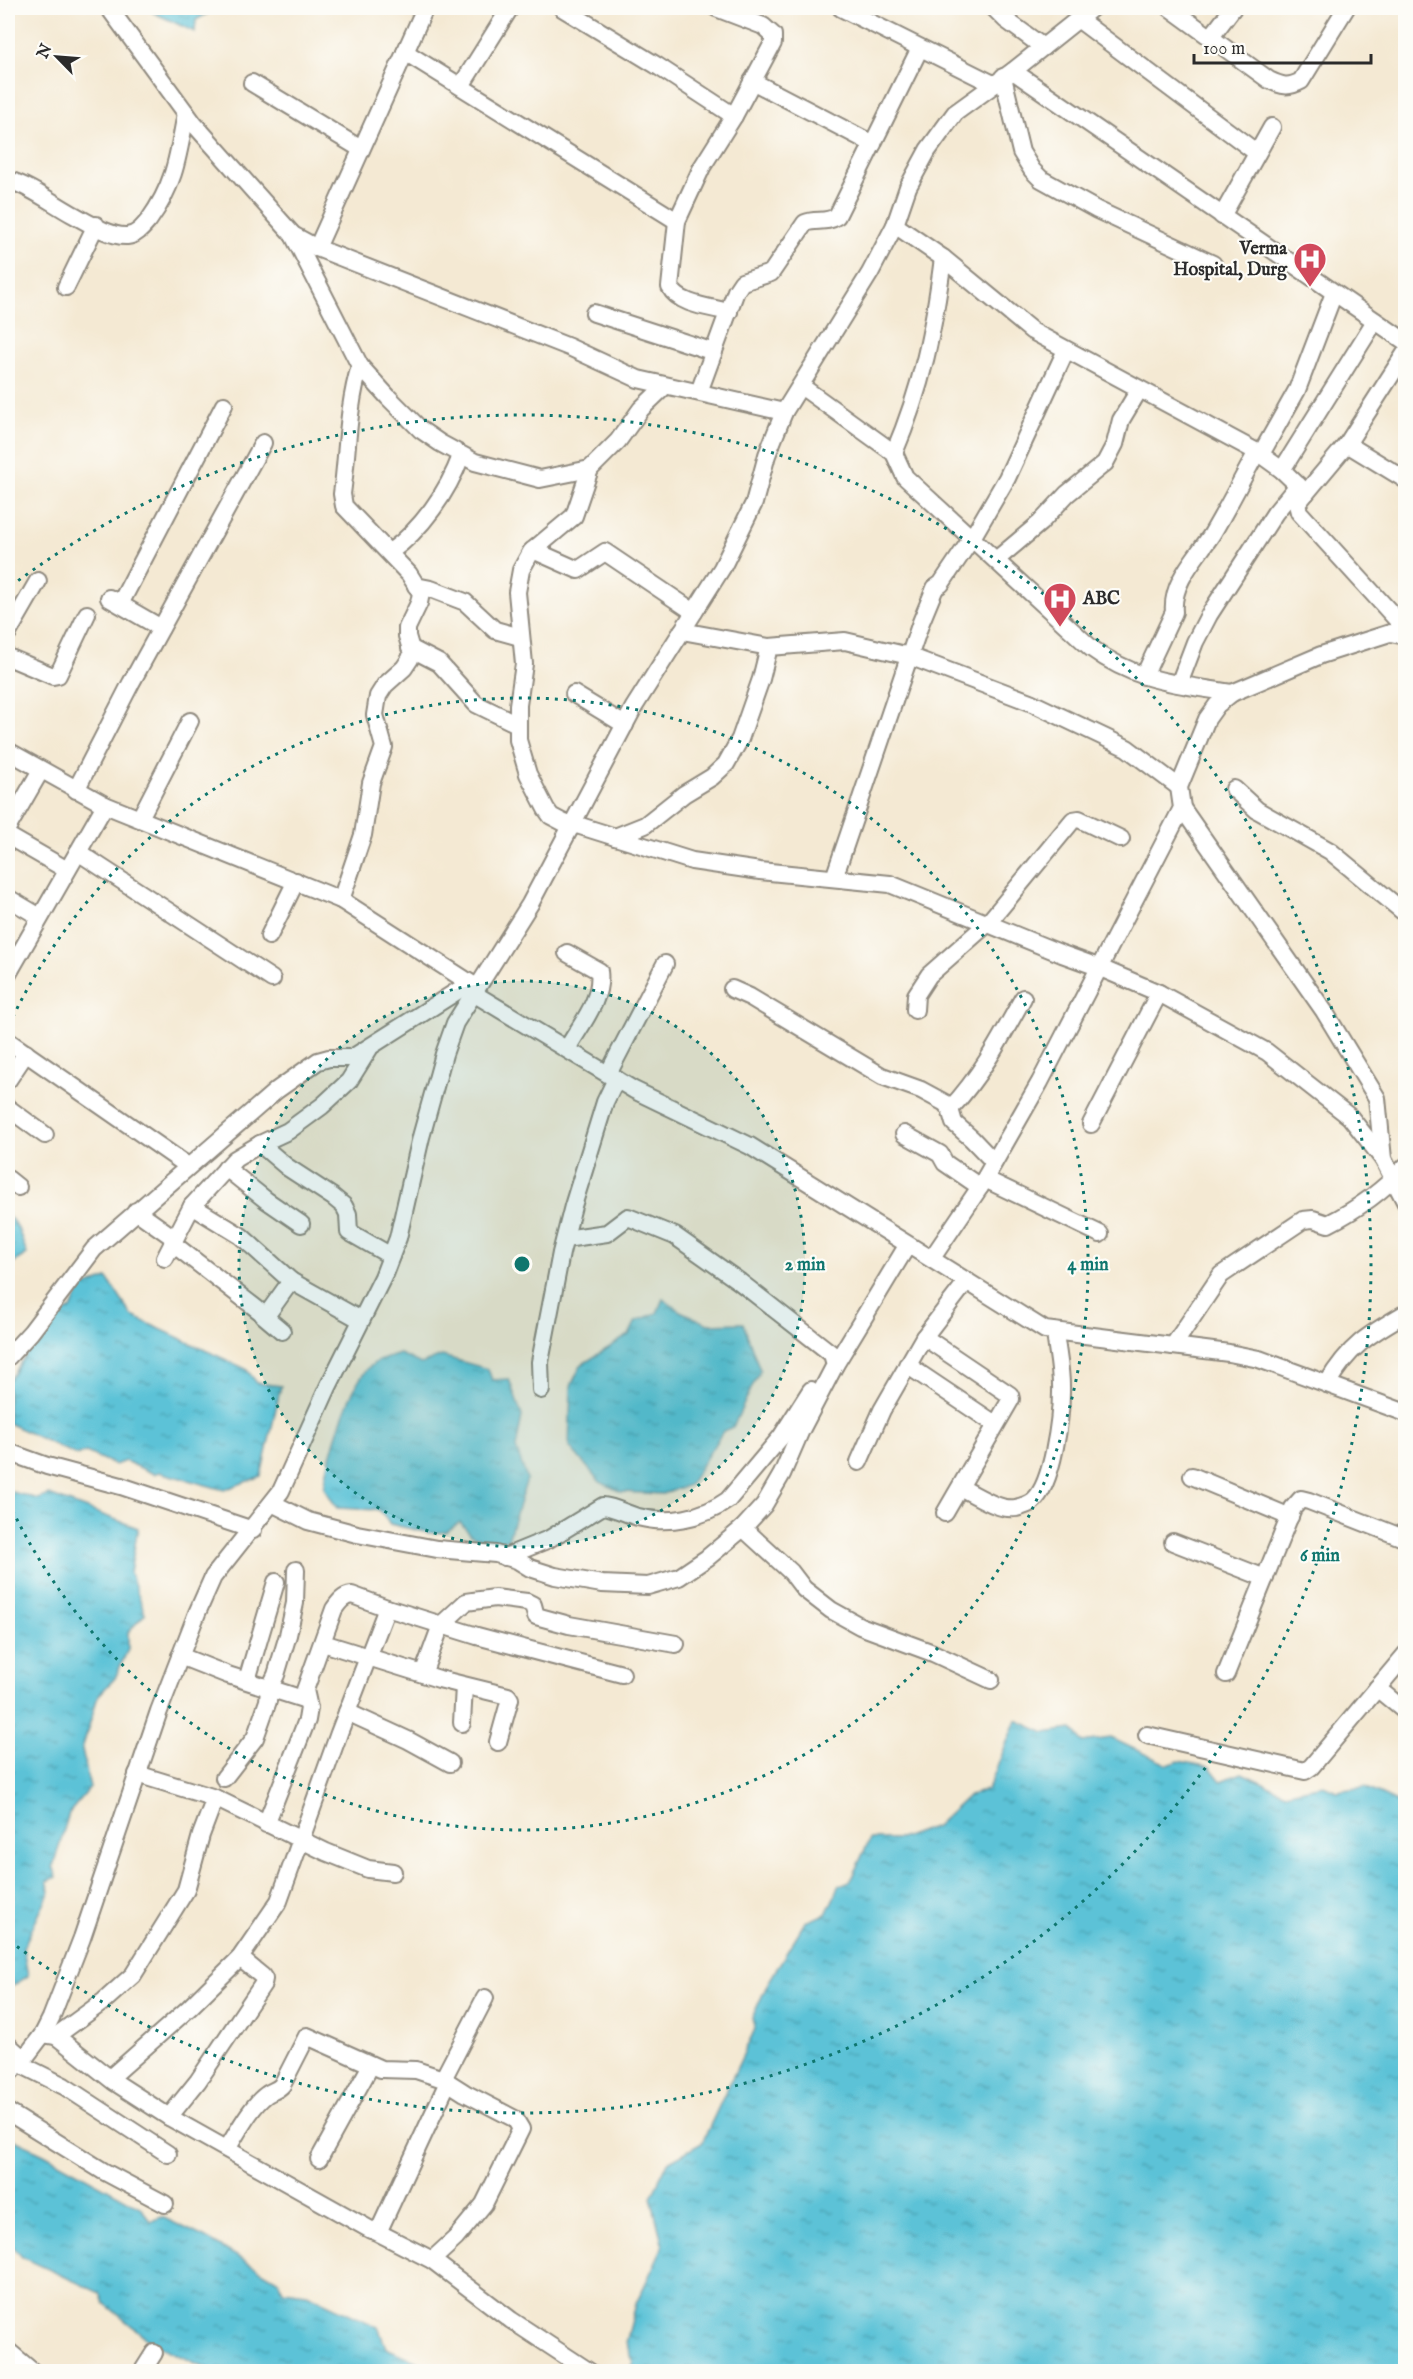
<svg xmlns="http://www.w3.org/2000/svg" width="1413" height="2379" font-family="'IM FELL English',serif">
  <style>
    .water { fill: url(#water-ripples); stroke: #437681; stroke-width: 1.5 }
    .lines { fill: none; stroke-linecap: round; stroke-linejoin: round }
    .minor-casing { stroke: #908a7f; stroke-width: 20 }
    .minor { stroke: #fff; stroke-width: 16 }
    .ring { fill: none; stroke: #0f766e; stroke-width: 3; stroke-dasharray: 3 6 }
    .labels { text-anchor: middle; dominant-baseline: central; stroke-width: 4.5; stroke-linejoin: round; paint-order: stroke }
    .poi-label { font-size: 18px; font-weight: bold; fill: #2b2b2b; stroke: #fdfcf7; text-anchor: end }
    .centre { fill: #0f766e; stroke: #fdfcf7; stroke-width: 3 }
    .ring-label { font-size: 18px; text-anchor: middle; font-weight: bold; fill: #0f766e; stroke: #fdfcf7; stroke-width: 4.5; stroke-linejoin: round; paint-order: stroke }
  </style>
  <defs>
    <pattern id="water-ripples" width="26" height="14" patternUnits="userSpaceOnUse" patternTransform="scale(1.5)"><rect width="26" height="14" fill="#5bc2d7"/><path d="M2 4q2-2 4 0t4 0M15 11q2-2 4 0t4 0" fill="none" stroke="#4b9eaf"/></pattern>
  </defs>
  <rect width="100%" height="100%" fill="#fdfcf7"/>
  <filter id="ink" filterUnits="userSpaceOnUse"><feTurbulence type="fractalNoise" baseFrequency=".0167" numOctaves="2"/><feDisplacementMap in="SourceGraphic" scale="12" xChannelSelector="R" yChannelSelector="G"/><feConvolveMatrix kernelMatrix="1 2 1 2 8 2 1 2 1" color-interpolation-filters="sRGB"/></filter>
  <filter id="wash" filterUnits="userSpaceOnUse"><feTurbulence type="fractalNoise" baseFrequency=".008" numOctaves="4" result="noise"/><feDisplacementMap in="SourceGraphic" scale="24" xChannelSelector="R" yChannelSelector="G"/><feGaussianBlur stdDeviation="1.35" result="paint"/><feColorMatrix in="noise" values="0 0 0 0 0 0 0 0 0 0 0 0 0 0 0 0 0 1.4 0 .05"/><feComposite in="paint" operator="in"/></filter>
  <g filter="url(#wash)">
    <rect width="100%" height="100%" fill="#f4e9d3"/>
    <!-- water -->
    <g class="water">
      <polygon points="150,8 217,8 196,20 195,32 152,12"/>
      <polygon points="8,1215 18,1228 27,1254 8,1266"/>
      <polygon points="107,1278 132,1316 246,1369 257,1383 281,1386 261,1476 224,1490 159,1472 154,1474 125,1461 115,1465 86,1452 76,1455 8,1423 8,1382 46,1324 71,1309 81,1288"/>
      <polygon points="663,1299 680,1311 708,1324 743,1323 760,1370 733,1427 723,1431 689,1485 663,1494 621,1492 600,1482 569,1446 571,1386 581,1365 629,1335 636,1321 657,1313"/>
      <path d="M400,1354L421,1364L442,1356L488,1369L492,1380L509,1379L522,1416L516,1448L527,1479L508,1539L492,1545L471,1535L460,1522L446,1532L429,1533L390,1524L379,1510L337,1508L324,1488C328,1459 349,1381 373,1364C380,1359 392,1357 400,1354Z"/>
      <polygon points="8,1491 38,1499 49,1495 138,1528 130,1572 145,1614 128,1632 128,1649 115,1678 98,1696 82,1749 90,1788 69,1813 53,1866 57,1877 47,1881 50,1891 23,1948 28,1976 8,1989"/>
      <polygon points="1016,1720 1045,1733 1072,1729 1083,1742 1111,1738 1168,1765 1179,1761 1210,1767 1221,1781 1242,1773 1285,1793 1323,1785 1337,1791 1365,1787 1405,1806 1405,2371 630,2371 634,2363 626,2343 636,2304 663,2246 651,2197 668,2162 702,2143 755,2029 752,2018 768,1983 805,1922 826,1914 840,1885 850,1881 870,1839 900,1839 936,1826 967,1797 988,1789"/>
      <polygon points="8,2137 44,2154 140,2207 151,2221 162,2217 204,2237 279,2281 283,2291 307,2294 378,2327 386,2348 422,2364 424,2371 213,2371 154,2344 104,2303 100,2293 22,2257 8,2241"/>
    </g>
  </g>
  <g filter="url(#ink)">
    <g class="lines">
      <!-- minor casing -->
      <g class="minor-casing">
        <g id="minor">
          <polyline points="109,8 194,124 293,235 317,248 569,347 638,379 784,412"/>
          <polyline points="562,8 656,65 734,116"/>
          <path d="M716,8L763,26L773,35V43L734,116L702,167L677,221L670,287C679,305 710,307 729,312"/>
          <polyline points="841,8 993,84"/>
          <polyline points="994,8 1006,20 1043,47"/>
          <path d="M1170,8L1269,80C1282,86 1288,88 1301,81L1346,8"/>
          <polyline points="1078,19 1257,153"/>
          <polyline points="1211,37 1233,8"/>
          <polyline points="405,52 677,221"/>
          <polyline points="1013,71 1406,342"/>
          <polyline points="1003,77 1021,152 1032,170 1041,179 1097,210 1213,264"/>
          <polyline points="752,81 873,144"/>
          <polyline points="252,83 361,149"/>
          <polyline points="461,86 510,8"/>
          <path d="M8,180C30,186 52,203 72,214C87,222 110,237 127,236C137,235 143,227 149,220C175,184 178,156 186,113"/>
          <polyline points="1222,216 1272,127"/>
          <polyline points="895,225 943,258 1032,331 1257,452 1282,470 1306,493 1297,504 1299,512 1399,622"/>
          <polyline points="293,235 360,366 388,397 421,430 440,443 475,462 540,479 590,469 618,441 641,409 665,386"/>
          <polyline points="317,248 425,8"/>
          <path d="M943,258C934,328 922,388 894,453L905,477L1091,648C1137,682 1178,684 1232,693"/>
          <polyline points="66,287 96,225"/>
          <polyline points="594,313 714,352"/>
          <polyline points="801,386 894,453"/>
          <path d="M699,392L736,291L742,282L771,273L805,223C816,218 826,224 837,216L920,48"/>
          <polyline points="1347,444 1406,480"/>
          <polyline points="1261,454 1297,390 1334,293"/>
          <polyline points="1282,470 1375,321"/>
          <polyline points="1306,493 1347,444 1406,352"/>
          <polyline points="533,550 578,570 605,552 694,612"/>
          <path d="M390,552C421,530 448,492 461,456"/>
          <polyline points="996,560 1040,523 1067,494 1105,463 1115,444 1121,420 1139,390"/>
          <polyline points="416,586 431,589 465,602 495,630 520,637"/>
          <polyline points="109,598 161,628"/>
          <polyline points="120,604 224,405"/>
          <polyline points="682,631 769,647 845,641 909,656 1030,702 1127,748 1179,787"/>
          <polyline points="8,633 38,581"/>
          <polyline points="410,648 439,663 476,704 517,724"/>
          <polyline points="8,657 53,676 58,675 87,614"/>
          <path d="M1144,676L1174,612C1171,582 1197,557 1212,534C1228,507 1242,479 1257,452"/>
          <polyline points="1179,684 1195,642 1209,615 1275,513 1298,485"/>
          <polyline points="574,694 625,725"/>
          <polyline points="8,751 105,805 341,900 470,983 473,993 634,1090 750,1146 1045,1330 1229,1353 1259,1359 1406,1413"/>
          <polyline points="1234,789 1257,810 1330,851 1406,914"/>
          <polyline points="76,790 131,683 263,443"/>
          <polyline points="1182,808 1324,1011 1377,1098 1383,1159 1406,1203"/>
          <polyline points="140,818 190,721"/>
          <polyline points="574,824 692,861 760,871 890,884 1062,954 1098,967 1159,993 1267,1052 1350,1117 1383,1159"/>
          <polyline points="8,827 41,770"/>
          <polyline points="572,827 551,816 546,809 528,774 518,740 518,705 524,664 517,592 521,570 531,552 574,516 590,469"/>
          <polyline points="8,836 67,870"/>
          <polyline points="615,837 645,825 684,794 712,777 726,764 740,739 761,679 769,647"/>
          <polyline points="78,852 272,979"/>
          <polyline points="834,878 921,622 935,588 941,584 972,538 1007,478 1066,350"/>
          <polyline points="8,898 40,917"/>
          <path d="M341,900L363,835L371,783L384,747L375,715L378,696L385,685L404,668L410,659L412,653L407,636V628L419,603L421,593L409,574L344,506L342,494C348,451 347,408 360,366"/>
          <polyline points="269,936 296,881"/>
          <polyline points="8,974 105,805"/>
          <polyline points="732,989 750,997 882,1076 921,1090 945,1103 950,1109 954,1123 972,1139 994,1162"/>
          <polyline points="915,1010 916,995 929,975 988,923 1073,820 1079,819 1121,839"/>
          <polyline points="8,1041 188,1166"/>
          <path d="M567,1049C580,1025 603,1000 599,971L567,953"/>
          <polyline points="608,1074 665,964"/>
          <polyline points="8,1080 26,1053"/>
          <polyline points="8,1108 45,1135"/>
          <path d="M950,1109C981,1076 1001,1038 1023,998"/>
          <polyline points="1091,1124 1159,993"/>
          <polyline points="904,1134 940,1154 945,1163 980,1187"/>
          <polyline points="260,1144 287,1167 333,1197 344,1206 348,1214 349,1232 391,1256"/>
          <polyline points="226,1168 266,1200 301,1224"/>
          <polyline points="8,1179 18,1187"/>
          <polyline points="985,1179 1100,1234"/>
          <polyline points="192,1206 241,1236 291,1281 361,1320"/>
          <polyline points="136,1211 174,1238"/>
          <polyline points="565,1239 607,1233 628,1217 675,1236 740,1282 832,1354 835,1365"/>
          <polyline points="172,1243 266,1316 291,1281"/>
          <polyline points="165,1258 192,1206 235,1159 260,1144 288,1131 322,1106 349,1081 369,1049"/>
          <polyline points="932,1258 980,1187 1040,1082 1182,808 1179,787 1207,719 1217,705 1232,693 1321,655 1390,633 1406,636"/>
          <polyline points="263,1315 282,1331"/>
          <polyline points="924,1337 1010,1395 1011,1399 945,1513"/>
          <path d="M1173,1346L1221,1275L1303,1220L1313,1219L1328,1224C1358,1209 1383,1191 1406,1166"/>
          <polyline points="8,1357 31,1332 94,1249 277,1090 318,1061 329,1058 352,1058 470,983"/>
          <polyline points="907,1365 995,1424"/>
          <path d="M1327,1384C1349,1346 1368,1335 1406,1313"/>
          <polyline points="541,1390 540,1362 561,1253 573,1206 605,1102 616,1079"/>
          <polyline points="8,1452 47,1466 121,1486 253,1530"/>
          <polyline points="859,1462 882,1410 924,1337 967,1281"/>
          <polyline points="1192,1476 1290,1517"/>
          <path d="M961,1488C977,1495 998,1511 1016,1508C1020,1507 1029,1504 1033,1501C1053,1484 1061,1417 1061,1392C1062,1372 1057,1352 1055,1332"/>
          <polyline points="272,1503 308,1521 357,1534 437,1549 496,1554 517,1560 530,1568 555,1576 602,1584 648,1586 679,1577 707,1558 743,1528 764,1505 782,1474 801,1430 835,1365 907,1246"/>
          <polyline points="743,1528 791,1572 804,1589 831,1610 860,1626 933,1653 991,1680"/>
          <polyline points="1173,1542 1265,1578"/>
          <path d="M505,1557L549,1539L603,1506C614,1507 627,1514 638,1517C668,1525 703,1518 728,1500L781,1437L811,1390"/>
          <polyline points="323,1643 439,1679 508,1696 510,1699 498,1742"/>
          <polyline points="180,1656 228,1675 306,1700"/>
          <polyline points="423,1674 441,1625 466,1602 495,1598 527,1602 533,1605 536,1616 569,1625 676,1644"/>
          <polyline points="1226,1674 1293,1508 1301,1499 1309,1501 1406,1539"/>
          <polyline points="247,1680 276,1582"/>
          <polyline points="1377,1688 1406,1712"/>
          <polyline points="347,1712 408,1740 450,1763"/>
          <polyline points="462,1723 464,1686"/>
          <polyline points="1147,1735 1305,1771 1311,1767 1406,1654"/>
          <polyline points="137,1774 215,1798 326,1852 368,1869 393,1872"/>
          <polyline points="224,1778 255,1738 268,1701 269,1689 276,1675 288,1635 295,1603 296,1570"/>
          <path d="M266,1824L307,1720L309,1708L305,1690L334,1609C339,1602 343,1596 352,1595L387,1608"/>
          <polyline points="43,2034 56,2036 113,2081 169,2117 371,2230 375,2231 381,2226 448,2082"/>
          <polyline points="56,2036 104,2001 133,1975 186,1890 201,1835 215,1798"/>
          <polyline points="8,2045 24,2059"/>
          <polyline points="18,2063 64,2086 168,2154"/>
          <polyline points="8,2074 24,2059 43,2034 51,2018 82,1938 159,1711 197,1613 213,1577 281,1491 328,1387 383,1277 398,1238 421,1137 444,1054 455,1023 530,904 634,707 722,568 754,503 767,455 784,412 870,273 895,225 908,187 928,150 955,113 1013,71 1092,8"/>
          <polyline points="110,2078 189,2008 240,1958 279,1901 339,1733 387,1608 477,1636 622,1674"/>
          <polyline points="443,2079 485,1998"/>
          <polyline points="8,2112 103,2171 165,2204"/>
          <polyline points="169,2117 198,2081 263,1984 264,1979 262,1976 240,1958"/>
          <path d="M227,2149C237,2133 251,2106 266,2095C271,2091 277,2091 282,2085L307,2036L381,2069L416,2070L443,2079L465,2093L515,2119L521,2129L484,2204L456,2238L432,2260"/>
          <polyline points="319,2159 371,2065"/>
          <polyline points="375,2231 432,2260 511,2320 590,2372"/>
          <polyline points="8,2351 33,2372"/>
          <polyline points="142,2372 154,2353"/>
        </g>
      </g>
      <!-- minor -->
      <use href="#minor" class="minor"/>
    </g>
  </g>
  <!-- distance rings -->
  <circle cx="522" cy="1264" r="283" fill="#0f766e" fill-opacity=".12"/>
  <g class="ring">
    <circle cx="522" cy="1264" r="283"/>
    <path d="M9 1025A566 566 0 1 1 9 1503"/>
    <path d="M11 586A849 849 0 1 1 11 1942"/>
  </g>
  <!-- icons -->
  <defs>
    <g id="hospital-pin" transform="scale(1.725)"><path d="M0 17L-7.5 6A9.5 9.5 0 1 1 7.5 6Z" fill="#d1495b" stroke="#fdfcf7"/><path d="M-5-5h3v3.5h4V-5h3V5h-3V1.5h-4V5h-3Z" fill="#fff"/></g>
  </defs>
  <g fill-rule="evenodd">
    <use href="#hospital-pin" x="1310" y="259"/>
    <use href="#hospital-pin" x="1060" y="599"/>
  </g>
  <g class="labels">
    <!-- poi labels -->
    <g class="poi-label">
      <text x="1287" y="249">Verma<tspan x="1287" dy="21">Hospital, Durg</tspan></text>
      <text x="1083" y="599" text-anchor="start">ABC</text>
    </g>
  </g>
  <circle cx="522" cy="1264" r="9" class="centre"/>
  <g class="ring-label">
    <text x="805" y="1270">2 min</text>
    <text x="1088" y="1270">4 min</text>
    <text x="1320" y="1561">6 min</text>
  </g>
  <!-- margin -->
  <rect width="1413" height="2379" fill="none" stroke="#fdfcf7" stroke-width="30"/>
  <!-- north arrow -->
  <g transform="translate(57 57) rotate(295)" stroke="#fdfcf7" stroke-width="4.5" paint-order="stroke">
  <path d="M0-4.5L10 22L0 15L-10 22Z" fill="#2b2b2b"/>
  <text y="-9" font-size="16" font-weight="bold" text-anchor="middle" fill="#2b2b2b">N</text>
  </g>
  <!-- scale -->
  <path d="M1194 54v9h177v-9" fill="none" stroke="#2b2b2b" stroke-width="3"/>
  <text x="1203" y="54" font-size="18" fill="#2b2b2b" stroke="#fdfcf7" stroke-width="4.5" paint-order="stroke">100 m</text>
</svg>
